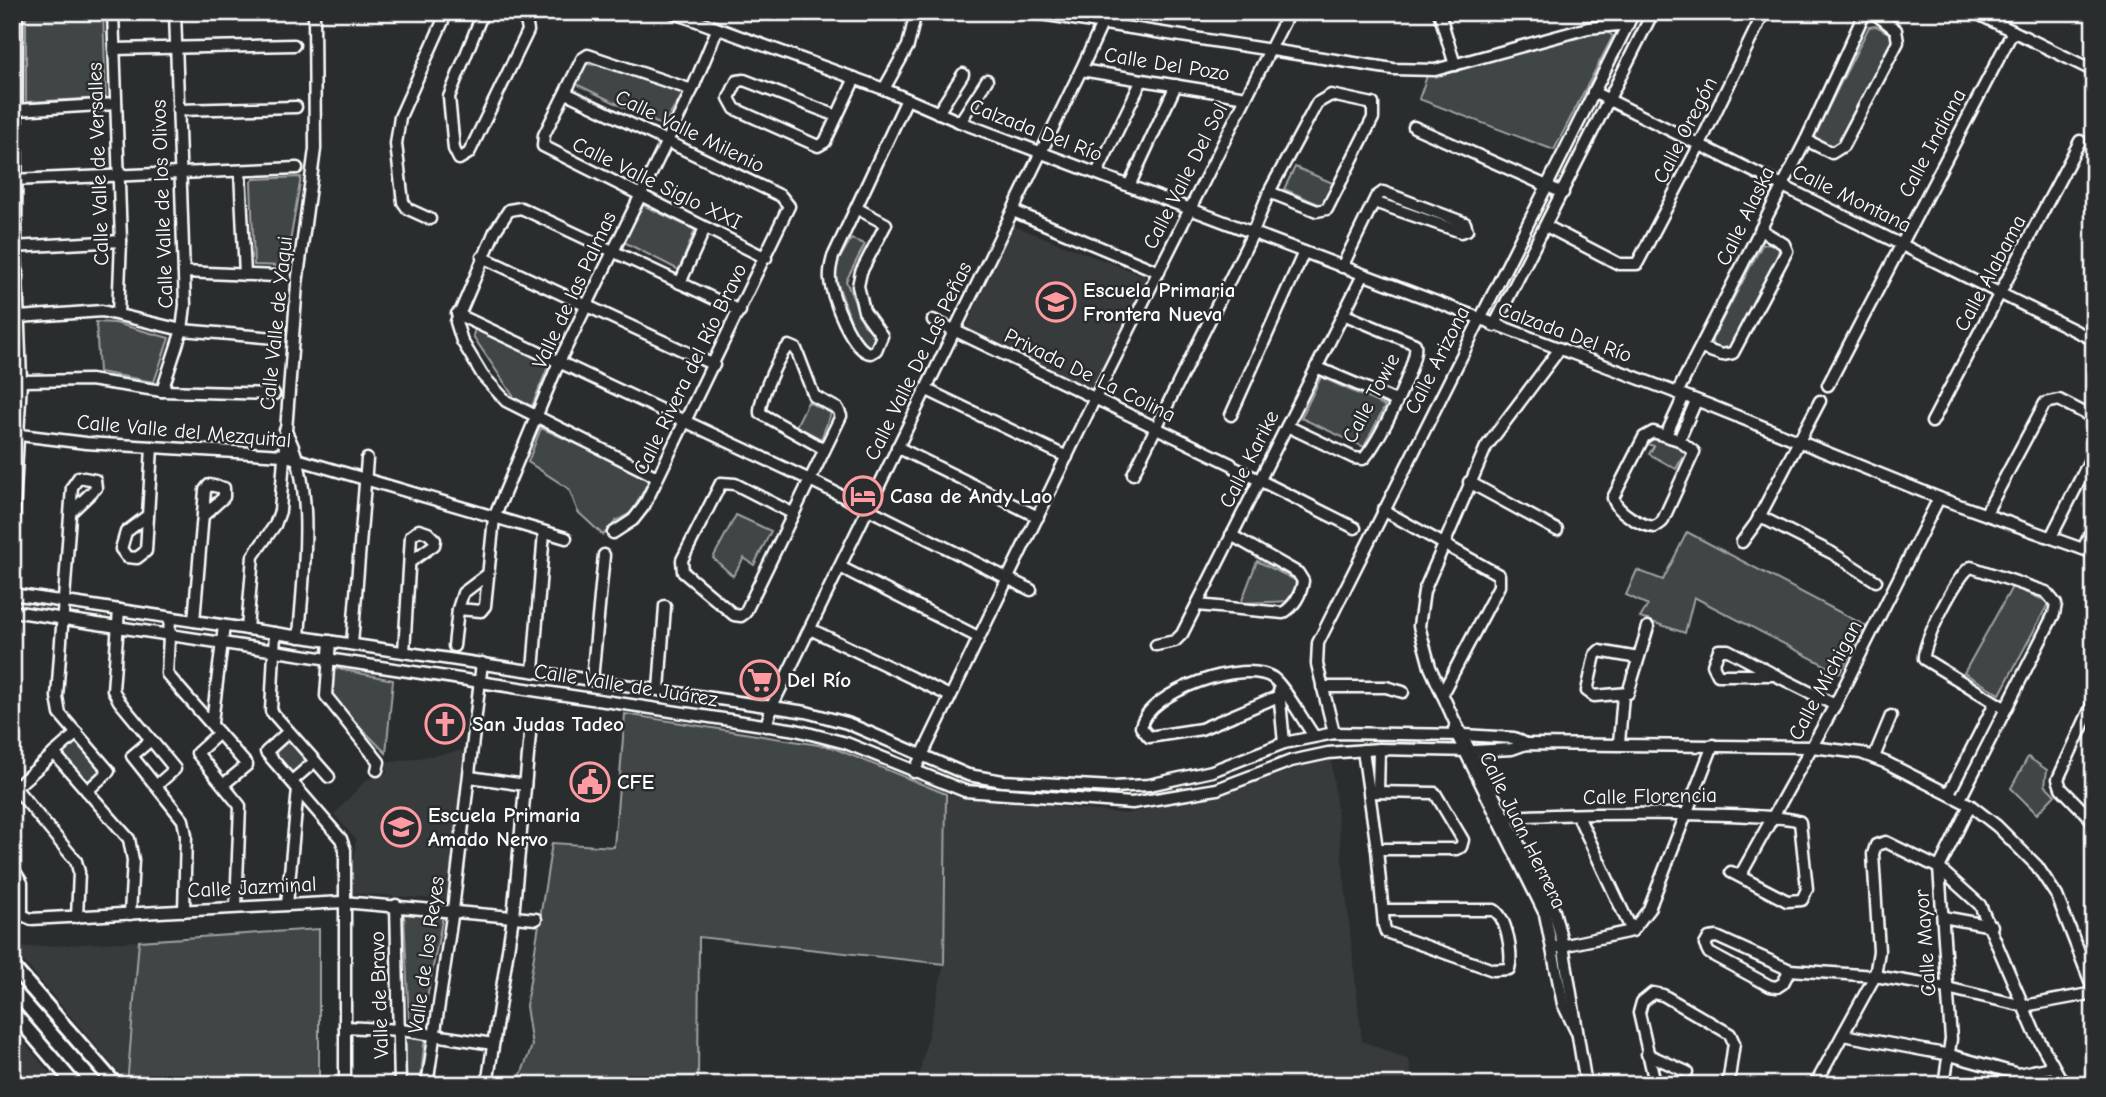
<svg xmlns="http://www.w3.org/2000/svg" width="2106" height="1097" font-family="'Comic Neue',sans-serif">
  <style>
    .built { fill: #373a3b }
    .green { fill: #414445; stroke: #a0a2a2; stroke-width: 2 }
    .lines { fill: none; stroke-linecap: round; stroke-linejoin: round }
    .minor-casing { stroke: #fff; stroke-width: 15 }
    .major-casing { stroke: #fff; stroke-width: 18 }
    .minor { stroke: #2a2d2e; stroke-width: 10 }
    .major { stroke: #2a2d2e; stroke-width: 12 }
    .labels { text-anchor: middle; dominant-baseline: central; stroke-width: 5; stroke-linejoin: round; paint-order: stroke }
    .street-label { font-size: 21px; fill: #fff; stroke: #2a2d2e }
    .poi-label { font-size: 21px; font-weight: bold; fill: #fff; stroke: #2a2d2e; text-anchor: start }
  </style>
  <rect width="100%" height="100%" fill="#2a2d2e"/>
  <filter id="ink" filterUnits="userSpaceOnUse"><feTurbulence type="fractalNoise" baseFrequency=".0143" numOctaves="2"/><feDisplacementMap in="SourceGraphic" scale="14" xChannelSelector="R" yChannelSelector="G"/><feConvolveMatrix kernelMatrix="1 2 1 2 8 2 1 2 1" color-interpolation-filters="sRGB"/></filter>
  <g filter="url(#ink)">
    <!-- built -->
    <g class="built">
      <polygon points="1011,225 1147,277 1094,390 966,328"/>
      <polygon points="466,750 449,900 349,893 356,840 334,814 366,780 387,773 387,763"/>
      <polygon points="1331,757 1362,1041 1409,1060 1413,1085 917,1085 944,964 946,794 1126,814 1219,794"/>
      <polygon points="139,941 126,1081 12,948"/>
      <polygon points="12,1028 60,1085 12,1085"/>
    </g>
    <!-- green -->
    <g class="green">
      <polygon points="26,12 103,12 106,98 26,102"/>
      <polygon points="1876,26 1890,34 1893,40 1840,143 1834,147 1815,139 1814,136 1869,27"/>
      <polygon points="1605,31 1613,36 1554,150 1419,99 1427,76"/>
      <polygon points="586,64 615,67 684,92 663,126 576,84"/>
      <polygon points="1295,167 1335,184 1323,206 1284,189"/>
      <polygon points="301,177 286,266 254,265 251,182 254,179"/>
      <polygon points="643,205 695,230 679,270 624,242"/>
      <polygon points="851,239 865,244 846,281 864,325 877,336 869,348 859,344 833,270"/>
      <polygon points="1771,243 1779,247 1778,258 1732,347 1724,350 1712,345 1712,339 1762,245"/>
      <polygon points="96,322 115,323 169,338 154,382 99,372"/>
      <polygon points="475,328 550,362 532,406 516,400 473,336"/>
      <polygon points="1321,377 1385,406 1364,447 1301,418"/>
      <polygon points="808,402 831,413 821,439 796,426"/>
      <polygon points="541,428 651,477 632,512 616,521 603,535 578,512 569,489 528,462"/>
      <polygon points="1653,435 1693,452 1688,460 1682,458 1676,469 1649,454 1654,446 1647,444"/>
      <polygon points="736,515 771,531 754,565 744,558 733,576 713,558"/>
      <polygon points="1687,532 1866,626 1840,673 1694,597 1685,633 1640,618 1648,605 1626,595 1637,570 1663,580"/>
      <polygon points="1257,561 1301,583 1293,601 1241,603"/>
      <polygon points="2012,587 2049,602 2000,694 1964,673"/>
      <polygon points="329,667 393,680 386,753 327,693"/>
      <polygon points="625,714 831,747 946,794 944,964 699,937 698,1085 517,1085 532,1046 526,1006 552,843 614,847"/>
      <polygon points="291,739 310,761 293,775 275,753"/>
      <polygon points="75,740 101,769 86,783 60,753"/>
      <polygon points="2028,757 2047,770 2045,785 2055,795 2037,814 2011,788"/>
      <polygon points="404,913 443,916 422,1023 409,1022"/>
      <polygon points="319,929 319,1085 127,1085 139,941"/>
      <polygon points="403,1035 425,1036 420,1085 402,1085"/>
    </g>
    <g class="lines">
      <!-- minor casing -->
      <g class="minor-casing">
        <g id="minor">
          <polyline points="113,12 121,241 118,314"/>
          <polyline points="483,12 449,97 454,149 459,159 469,153 528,31 526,20 508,12"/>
          <polyline points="672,12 884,89 960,122 1709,405 1939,498 2094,553"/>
          <polyline points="1028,12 1393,69 1435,70 1588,28 1628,24"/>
          <polyline points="1439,12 1455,65"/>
          <polyline points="1974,12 2094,71"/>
          <polyline points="114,49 294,45"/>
          <polyline points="1081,70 1246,97"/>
          <polyline points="884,89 908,46 916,12"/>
          <polyline points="692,90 588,55 582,59 544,135 543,146 766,258"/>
          <polyline points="1593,92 2094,340"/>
          <polyline points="566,93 781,196 789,206 644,506 633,520 613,533"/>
          <polyline points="17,110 116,104"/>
          <polyline points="178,110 296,107"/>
          <polyline points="938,113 963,74"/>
          <polyline points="837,116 744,80 737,81 729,98 735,109 818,146 825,142 855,78"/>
          <polyline points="960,122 987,80"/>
          <polyline points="1414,127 1563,193"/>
          <polyline points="1806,140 1832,153 1843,146 1898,42 1896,30 1873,12"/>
          <polyline points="240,171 245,275"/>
          <polyline points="1097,173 1142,80"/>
          <polyline points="12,180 297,168"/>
          <polyline points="1129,186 1176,85"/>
          <path d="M856,208L886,224L861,272L858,286L864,311L882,336L876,350L871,353C853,353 831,296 830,279C829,271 831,264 833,257L907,99"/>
          <polyline points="1013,211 1159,272"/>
          <polyline points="430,219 408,209 403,202 396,144 400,117 447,12"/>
          <polyline points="1546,226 1619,264 1637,264 1700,144 1764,12"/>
          <polyline points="13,247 121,241"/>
          <polyline points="482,257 714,365"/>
          <polyline points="1342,267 1376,197 1383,192 1465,223 1467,230 1461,232 1374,202"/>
          <polyline points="184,272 276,276"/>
          <polyline points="680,283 705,228"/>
          <polyline points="457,314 810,480 1031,590"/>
          <polyline points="19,317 102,311 182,330 275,338"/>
          <polyline points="933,320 1231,464"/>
          <polyline points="1494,326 1653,12"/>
          <polyline points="1701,348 1722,355 1733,353 1787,251 1784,244 1761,230"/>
          <polyline points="1559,350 1486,447 1424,591 1419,626 1430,667 1454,720 1554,911 1563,945 1586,1085"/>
          <polyline points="1316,367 1396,401"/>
          <polyline points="21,381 90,380 162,391 274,394"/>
          <polyline points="1828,385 2013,31"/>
          <polyline points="927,390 1067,457"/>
          <polyline points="162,391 182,330 185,305 175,12"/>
          <polyline points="1677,393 1806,140 1865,12"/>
          <polyline points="1231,415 1304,252"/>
          <polyline points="1932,422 2080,141"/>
          <path d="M1287,426L1354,458L1363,459C1377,447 1420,360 1415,344L1343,314"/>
          <path d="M285,430C317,485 303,575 299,637"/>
          <path d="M1653,432L1679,440L1694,452L1662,522L1655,527C1641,526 1617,512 1613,498L1644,437Z"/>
          <polyline points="20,435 86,443 283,455 566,538"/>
          <polyline points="1666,435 1684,396"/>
          <polyline points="1679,440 1696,401"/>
          <polyline points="897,447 1038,517"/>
          <polyline points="1235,468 1355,528"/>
          <polyline points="1133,474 1250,239 1269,192 1317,103 1331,95 1373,104 1373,118 1327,209 1317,211 1269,192"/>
          <polyline points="657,477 506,401 483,376 462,341 456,322 495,231 509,210 521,208 740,311"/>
          <polyline points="1469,482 1557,530"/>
          <polyline points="73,510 96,488 95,480 79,477 72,487 57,697 60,714 109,771 87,791"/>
          <polyline points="1383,510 1499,575 1499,586 1442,694"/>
          <path d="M792,513L735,484L721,483L682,560L683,572L734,615L741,616L745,613L841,416L838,409L814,396L796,349L789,346C779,353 759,400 760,413L824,449"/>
          <polyline points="1986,513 2045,403 2059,400 2094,418"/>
          <polyline points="147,516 126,532 121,549 127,557 137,558 146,551 152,447"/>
          <polyline points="1759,516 1832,553 1876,581"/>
          <polyline points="2051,537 2094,452"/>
          <polyline points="1742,542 1756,523 1820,401"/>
          <polyline points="12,548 21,381 16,247 17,12"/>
          <polyline points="2083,549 2094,526"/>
          <polyline points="840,567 978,637"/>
          <polyline points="488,574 463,593 458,609 481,611 485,606 494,518 559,362 692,90 717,30"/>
          <polyline points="12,594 806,712 847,723 968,775 1003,781 1113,787 1149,785 1212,771 1284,743 1334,733 1463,735 1514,738 1526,744"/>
          <path d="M1197,605L1283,613C1294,606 1301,594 1303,581L1298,573L1231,535"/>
          <polyline points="119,610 113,690 119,701 175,769 157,785"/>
          <polyline points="12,611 796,730 846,743 965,791 1132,803 1217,789 1291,761 1328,753 1379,749 1473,751 1512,749 1526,744 1812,747 1861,753 1887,763 1970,805 1997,826 2037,866 2057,896 2094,991"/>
          <polyline points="170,618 167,674 247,765 224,784"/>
          <polyline points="194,621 205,490 209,485 224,488 224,497 204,515"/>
          <polyline points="247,629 253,556 275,525 280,511 297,284 315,149 314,12"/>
          <polyline points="810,629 950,696"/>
          <polyline points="275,633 271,711 329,777"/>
          <polyline points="330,641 326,696 379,762 377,770"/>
          <polyline points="352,644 367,459"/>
          <polyline points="1156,645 1175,641 1182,634 1363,275"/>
          <polyline points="454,646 458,609"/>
          <polygon points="1719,650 1728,650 1775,675 1718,675 1713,665"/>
          <polyline points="404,652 411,536 419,530 428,533 435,540 434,545 410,562"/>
          <polyline points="1638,658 1599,651 1595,655 1587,691 1594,696 1628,693 1648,627"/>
          <polyline points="533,671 544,532"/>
          <polyline points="1775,675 1835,705"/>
          <polyline points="592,680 604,555"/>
          <polyline points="1322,687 1386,687 1403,692"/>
          <polyline points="659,690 665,606"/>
          <polyline points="1279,691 1284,743"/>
          <path d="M1286,693L1201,729L1149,737L1141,727C1147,692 1244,658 1273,678C1284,686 1304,722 1314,736"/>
          <polyline points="2094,701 2058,779 2061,788 2094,822"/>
          <polyline points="212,722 224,626"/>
          <polyline points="766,726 772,706 1081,70 1102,24 1104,12"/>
          <polyline points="1454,729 1545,914 1563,1004 1576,1031"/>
          <polyline points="219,733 197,753 240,806 236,907"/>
          <polyline points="287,733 266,752 341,839 345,850 345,1085"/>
          <polyline points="1334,733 1317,664 1318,643 1634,12"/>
          <polyline points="151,740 132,756 183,820 186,835 184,911"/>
          <polyline points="1619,743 1623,695"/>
          <path d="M1363,750L1377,849L1384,926L1386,932L1493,970L1509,969C1513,955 1507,918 1494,910H1383"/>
          <polyline points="54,753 129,839 133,860 130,914"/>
          <polyline points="1874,757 1891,716"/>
          <polyline points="914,772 1095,398 1289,12"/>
          <polyline points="470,777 525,785"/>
          <polyline points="292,781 314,762"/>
          <polyline points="12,784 76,861 79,872 77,917"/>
          <polyline points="16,787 77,733"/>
          <polyline points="1369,792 1435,793 1463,840 1461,847 1456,849 1377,849"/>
          <polyline points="1378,792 1379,749"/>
          <polyline points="1949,793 1995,703"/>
          <path d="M1960,799L2054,614L2056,604L2046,592L1971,567C1958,573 1922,644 1924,659L2006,709"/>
          <polyline points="1578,816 1632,931"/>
          <path d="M1498,819C1524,812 1785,811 1800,822L1807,889L1802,900L1787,901L1731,872"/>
          <polyline points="12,867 22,883 22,915 31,919 343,902 536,919"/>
          <polyline points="1740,876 1835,705 1939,498"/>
          <polyline points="287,904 298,789"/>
          <polyline points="396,905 400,1085"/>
          <polyline points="1943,917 1992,926"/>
          <polygon points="1717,937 1790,970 1783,983 1777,987 1770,986 1709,953 1705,945 1709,938"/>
          <polyline points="1557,947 1632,931 1649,909 1713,745"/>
          <polyline points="1790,970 1875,976 1947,988 2024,1006 2094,993"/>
          <polyline points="345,1027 401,1030 493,1044"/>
          <polyline points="1843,1035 1950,1055 2018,1074 2052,1067"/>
          <polyline points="1647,1054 1687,1072"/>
          <polyline points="1655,1083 1639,1013 1642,1002 1653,993 1663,995 1730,1034 1734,1043 1728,1085"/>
          <polyline points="427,1085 453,910 482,663"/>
          <polyline points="487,1085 513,917 530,734"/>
          <polyline points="1815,1085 1875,976 1879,951 1873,854 1876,845 1886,842 1939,868 1980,905 2034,1031 2064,1085"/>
          <polyline points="1944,1085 1951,1039 1939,868 1970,805"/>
        </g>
      </g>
      <!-- major casing -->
      <g class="major-casing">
        <g id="major">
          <polyline points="12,966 116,1085"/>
          <polyline points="12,1011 75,1085"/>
        </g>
      </g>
      <!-- minor -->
      <use href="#minor" class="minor"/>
      <!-- major -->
      <use href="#major" class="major"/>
    </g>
  </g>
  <!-- icons -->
  <defs>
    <g id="school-ring" transform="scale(2.0125)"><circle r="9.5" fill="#2a2d2e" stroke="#ff9aa2" stroke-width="1.5"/><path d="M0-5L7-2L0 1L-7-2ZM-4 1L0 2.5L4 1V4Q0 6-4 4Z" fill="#ff9aa2"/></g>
    <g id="hotel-ring" transform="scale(2.0125)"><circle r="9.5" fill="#2a2d2e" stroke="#ff9aa2" stroke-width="1.5"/><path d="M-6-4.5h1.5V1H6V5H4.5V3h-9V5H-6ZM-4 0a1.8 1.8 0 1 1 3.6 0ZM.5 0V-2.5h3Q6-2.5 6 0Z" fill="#ff9aa2"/></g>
    <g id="supermarket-ring" transform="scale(2.0125)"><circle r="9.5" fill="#2a2d2e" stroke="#ff9aa2" stroke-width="1.5"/><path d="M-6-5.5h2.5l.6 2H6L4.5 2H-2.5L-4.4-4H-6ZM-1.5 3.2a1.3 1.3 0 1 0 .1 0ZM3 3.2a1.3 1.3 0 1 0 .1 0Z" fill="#ff9aa2"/></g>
    <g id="church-ring" transform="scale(2.0125)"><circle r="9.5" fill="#2a2d2e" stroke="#ff9aa2" stroke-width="1.5"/><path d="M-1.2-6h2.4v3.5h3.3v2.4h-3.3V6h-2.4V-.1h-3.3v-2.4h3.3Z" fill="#ff9aa2"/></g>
    <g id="civic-ring" transform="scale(2.0125)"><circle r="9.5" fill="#2a2d2e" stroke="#ff9aa2" stroke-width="1.5"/><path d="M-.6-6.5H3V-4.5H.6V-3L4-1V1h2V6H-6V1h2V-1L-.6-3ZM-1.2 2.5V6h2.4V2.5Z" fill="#ff9aa2"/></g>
  </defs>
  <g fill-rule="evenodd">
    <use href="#school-ring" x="1056" y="302"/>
    <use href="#hotel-ring" x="863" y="496"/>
    <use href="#supermarket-ring" x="760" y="680"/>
    <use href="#church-ring" x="445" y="724"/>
    <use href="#civic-ring" x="590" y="782"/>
    <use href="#school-ring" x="401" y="827"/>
  </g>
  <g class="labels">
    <!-- street labels -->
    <g class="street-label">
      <text transform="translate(1167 64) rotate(9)">Calle Del Pozo</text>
      <text transform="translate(1036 130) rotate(21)">Calzada Del Río</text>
      <text transform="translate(1685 130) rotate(-63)">Calle Oregón</text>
      <text transform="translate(690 131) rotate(26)">Calle Valle Milenio</text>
      <text transform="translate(1932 143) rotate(-62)">Calle Indiana</text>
      <text transform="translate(98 164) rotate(-92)">Calle Valle de Versalles</text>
      <text transform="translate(1185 176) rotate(-63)">Calle Valle Del Sol</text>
      <text transform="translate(657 183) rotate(26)">Calle Valle Siglo XXI</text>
      <text transform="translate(1852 198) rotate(26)">Calle Montana</text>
      <text transform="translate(162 204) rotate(-92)">Calle Valle de los Olivos</text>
      <text transform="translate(1745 216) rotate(-64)">Calle Alaska</text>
      <text transform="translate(1990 273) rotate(-62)">Calle Alabama</text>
      <text transform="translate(574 290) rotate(-65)">Valle de las Palmas</text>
      <text transform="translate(276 323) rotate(-84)">Calle Valle de Yaqui</text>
      <text transform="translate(1565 332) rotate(20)">Calzada Del Río</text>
      <text transform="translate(1437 360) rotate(-63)">Calle Arizona</text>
      <text transform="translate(918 361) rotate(-64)">Calle Valle De Las Peñas</text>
      <text transform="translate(690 369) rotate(-64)">Calle Rivera del Río Bravo</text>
      <text transform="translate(1090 375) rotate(26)">Privada De La Colina</text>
      <text transform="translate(1371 398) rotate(-62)">Calle Towie</text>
      <text transform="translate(184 431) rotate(5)">Calle Valle del Mezquital</text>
      <text transform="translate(1249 459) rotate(-63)">Calle Karike</text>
      <text transform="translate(1825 680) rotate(-62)">Calle Míchigan</text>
      <text transform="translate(626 685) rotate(9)">Calle Valle de Juárez</text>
      <text transform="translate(1650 796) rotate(-1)">Calle Florencia</text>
      <text transform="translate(1523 830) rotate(64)">Calle Juan Herrera</text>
      <text transform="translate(252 887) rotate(-3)">Calle Jazminal</text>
      <text transform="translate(1925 943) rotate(-94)">Calle Mayor</text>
      <text transform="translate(426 955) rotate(-82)">Valle de los Reyes</text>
      <text transform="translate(379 995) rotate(-92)">Valle de Bravo</text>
    </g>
    <!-- poi labels -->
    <g class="poi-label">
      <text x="1083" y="290">Escuela Primaria<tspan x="1083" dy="24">Frontera Nueva</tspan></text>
      <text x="890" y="496">Casa de Andy Lao</text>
      <text x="787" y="680">Del Río</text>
      <text x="472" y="724">San Judas Tadeo</text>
      <text x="617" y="782">CFE</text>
      <text x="428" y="815">Escuela Primaria<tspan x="428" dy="24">Amado Nervo</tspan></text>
    </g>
  </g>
  <!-- margin -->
  <rect width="2106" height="1097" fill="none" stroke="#2a2d2e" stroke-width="42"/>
  <rect x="21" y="21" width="2064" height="1055" fill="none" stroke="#fff" stroke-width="2.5" filter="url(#ink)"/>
</svg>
